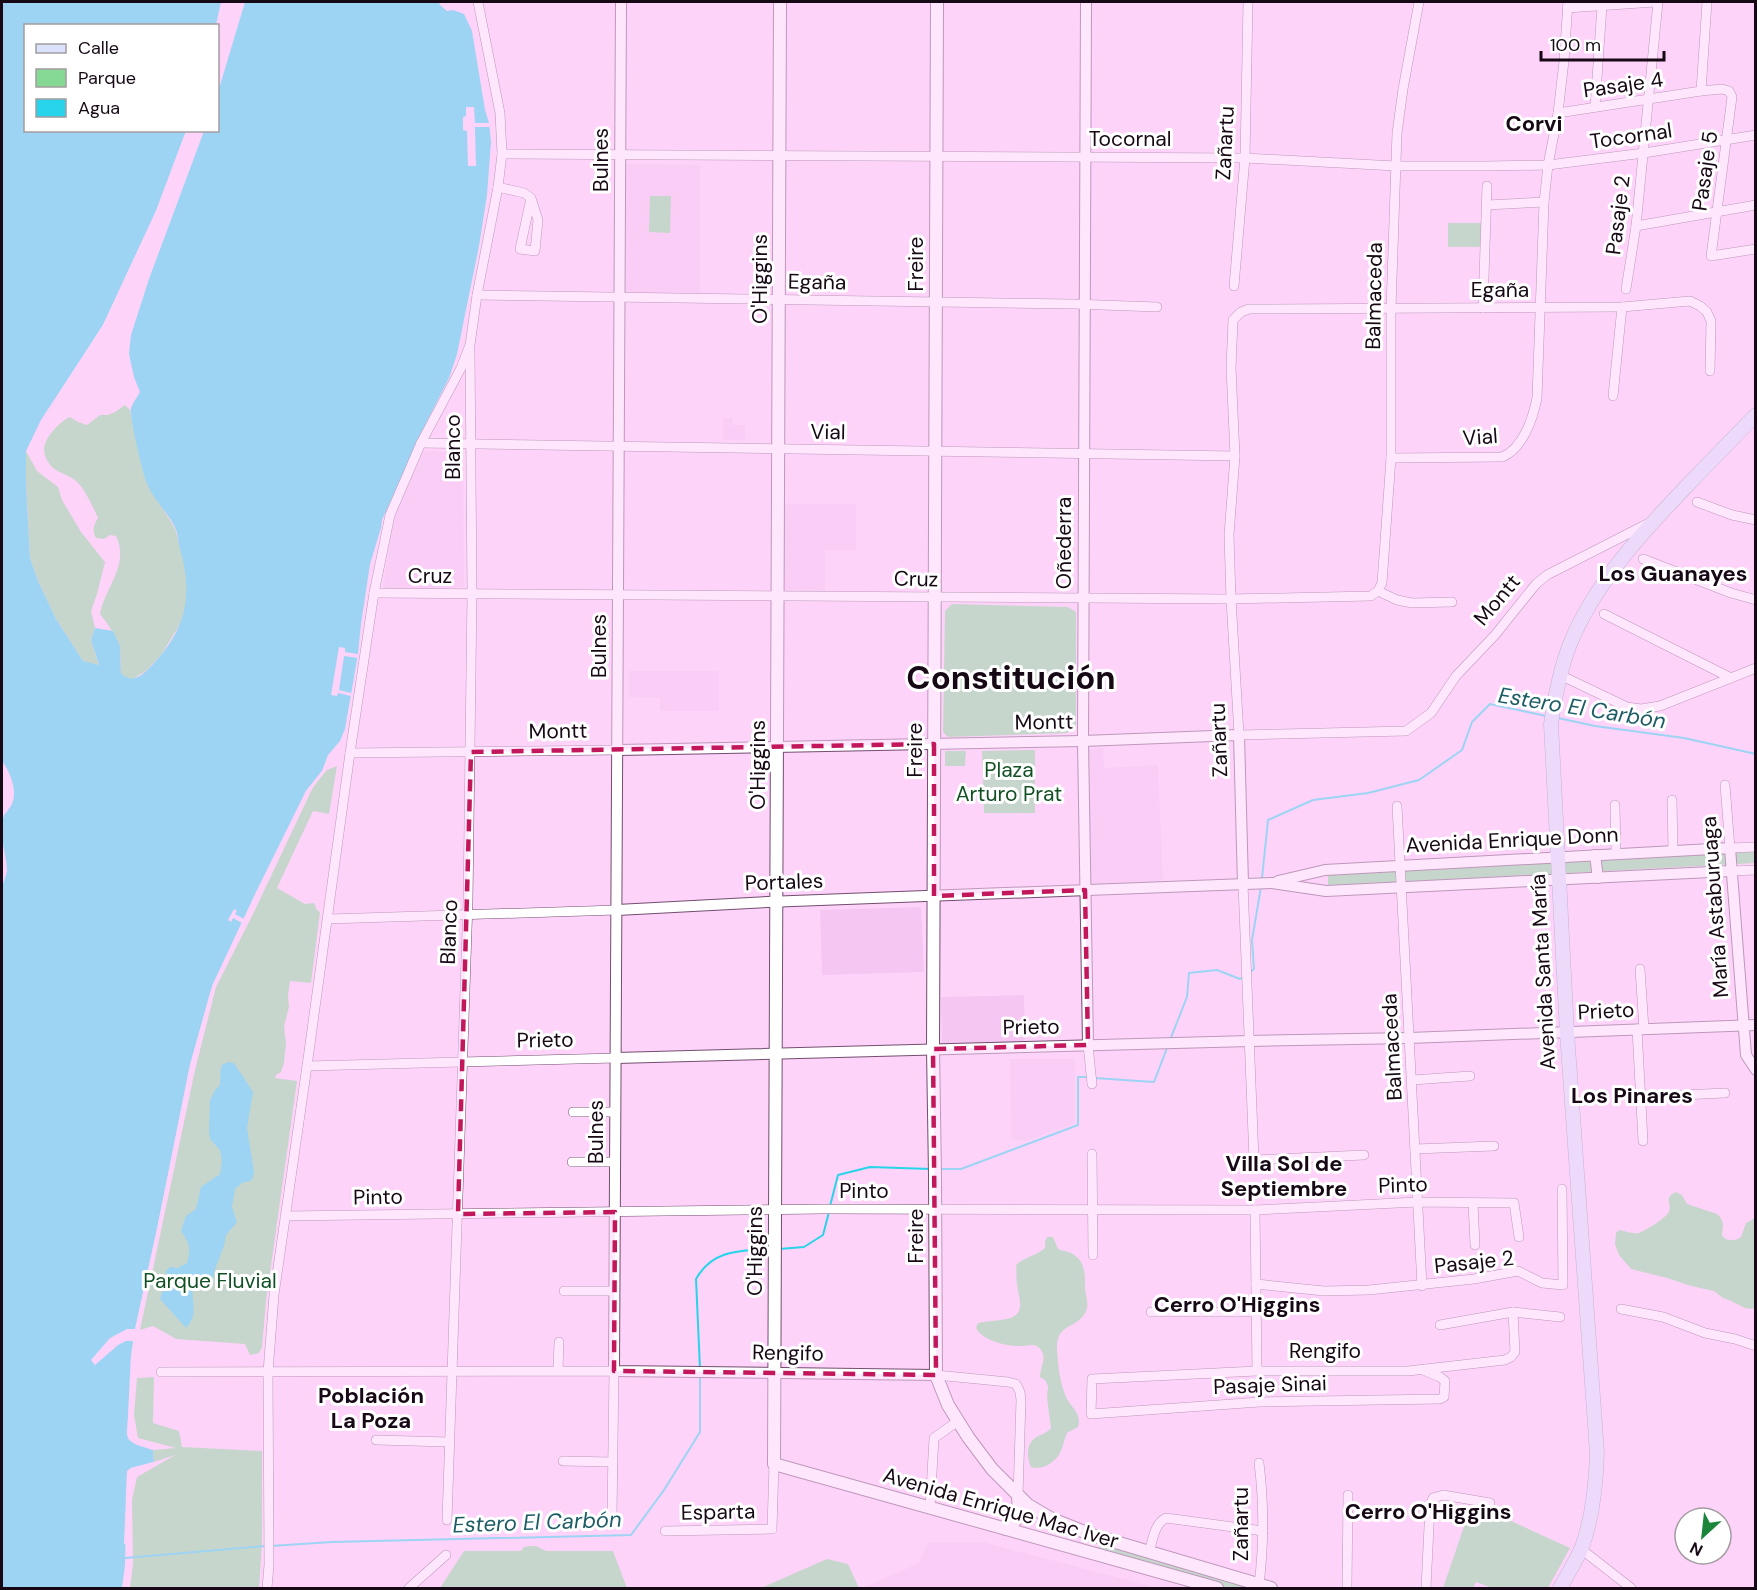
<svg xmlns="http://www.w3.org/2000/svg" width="1757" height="1590" font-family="'DM Sans',sans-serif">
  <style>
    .built { fill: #f5c6f2 }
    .green { fill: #86d994 }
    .water { fill: #28d4ea }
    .pier { fill: #fed3fa }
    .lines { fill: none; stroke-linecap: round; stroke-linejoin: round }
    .stream { stroke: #28d4ea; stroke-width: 2 }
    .minor-casing { stroke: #724e6f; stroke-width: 10 }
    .tertiary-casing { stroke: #724e6f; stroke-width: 12 }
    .secondary-casing { stroke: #724e6f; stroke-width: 14 }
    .primary-casing { stroke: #858ba9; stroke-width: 15 }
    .minor { stroke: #fff; stroke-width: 9 }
    .tertiary { stroke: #fff; stroke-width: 10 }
    .secondary { stroke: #fff; stroke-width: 12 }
    .primary { stroke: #dae3fb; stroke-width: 14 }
    .marked { fill: none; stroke: #c2185b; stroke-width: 4.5; stroke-dasharray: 12 8; stroke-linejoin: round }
    .labels { text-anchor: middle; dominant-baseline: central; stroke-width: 6; stroke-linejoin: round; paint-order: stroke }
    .street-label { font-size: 21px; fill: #160815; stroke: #fff }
    .park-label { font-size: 21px; fill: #115023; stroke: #fff }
    .neighbourhood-label { font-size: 22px; font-weight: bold; fill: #160815; stroke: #fff }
    .water-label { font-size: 22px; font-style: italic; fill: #1c5c65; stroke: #fff }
    .town-label { font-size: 33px; font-weight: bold; fill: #160815; stroke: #fff }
  </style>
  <rect width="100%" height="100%" fill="#fed3fa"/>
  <!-- built -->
  <g class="built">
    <polygon points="626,164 700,165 700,293 626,293"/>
    <polygon points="723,418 732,418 733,425 745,425 745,440 723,440"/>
    <polygon points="424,451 463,452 464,587 383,589 393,521 392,517"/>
    <polygon points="783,504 856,504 856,550 825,550 825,591 785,592"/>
    <polygon points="629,671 719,671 719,711 660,711 660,698 629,697"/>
    <polygon points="1103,748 1104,768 1158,765 1163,881 1090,884 1088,749"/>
    <polygon points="921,907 924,972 822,975 820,910"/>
    <polygon points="1024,995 1025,1041 942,1045 941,997"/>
    <polygon points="1010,1059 1075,1059 1075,1123 1025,1141 1011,1139"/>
    <polygon points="928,1542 983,1542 1157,1588 862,1588 919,1563"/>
  </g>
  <!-- green -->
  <g class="green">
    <polygon points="650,196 671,196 670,233 649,232"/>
    <rect x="1448" y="223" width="35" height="24"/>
    <path d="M125,405L130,410L138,448L147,484L175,528L186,570L188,590L184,618L161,655L146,671L131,680L126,678L121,673C122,647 116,634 100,614C105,587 130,565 116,536L110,535L104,539L96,538C92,530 93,526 98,518C93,507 85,489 76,481C70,475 58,473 52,467C48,463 44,455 44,450C44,438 60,421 70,417L78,422L87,425L100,415H108L115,412Z"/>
    <polygon points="26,451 37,471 58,487 62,500 81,532 105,562 97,594 91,611 95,628 91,640 99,666 83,661 56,619 38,581 30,558 26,484"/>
    <polygon points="952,604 1068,607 1076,612 1076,726 1067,733 948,737 943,732 945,611"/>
    <polygon points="1035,750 1035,813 984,813 982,751"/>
    <polygon points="945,751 966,751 965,766 945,766"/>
    <polygon points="337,766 329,814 313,811 277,888 305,904 314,903 317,910 320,912 311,983 290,981 288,995 289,1007 284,1026 286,1043 284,1063 281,1072 276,1075 275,1078 297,1081 266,1301 262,1347 259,1353 250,1355 245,1344 176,1339 153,1326 140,1330 195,1070 216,987 253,914 314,785 327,770"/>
    <polygon points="1755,851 1755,863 1328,886 1328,874"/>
    <path d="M1676,1192L1682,1195L1687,1204L1717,1214C1725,1221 1723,1226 1722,1235C1726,1242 1736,1241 1741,1237L1746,1223L1755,1218V1308L1752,1309L1745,1308L1729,1300L1723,1298L1714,1291L1691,1286L1667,1278L1631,1269L1619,1255L1615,1244L1616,1233L1619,1230C1625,1231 1632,1234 1638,1233C1644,1232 1667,1217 1669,1212C1672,1202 1663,1198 1676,1192Z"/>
    <path d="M1047,1237H1053L1058,1249C1062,1251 1067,1251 1071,1253C1086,1261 1085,1274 1085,1289C1086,1296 1089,1305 1086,1311C1079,1329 1056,1322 1057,1349C1058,1365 1060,1385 1067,1399C1073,1409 1082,1415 1078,1427L1067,1433C1064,1440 1063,1447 1060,1453C1055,1463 1041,1471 1031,1467C1027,1459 1026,1445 1034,1439C1040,1434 1046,1434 1051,1428L1047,1398L1048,1386L1045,1380L1040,1377C1040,1369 1045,1361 1043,1354C1042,1351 1040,1348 1037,1346C1032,1344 1028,1346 1023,1346C1010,1347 982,1341 976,1328L978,1323C987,1321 997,1321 1006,1319C1028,1315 1018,1297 1017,1284C1016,1277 1017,1272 1016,1265C1024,1257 1036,1256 1045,1248V1242Z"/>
    <polygon points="154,1377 153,1423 179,1431 182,1447 262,1451 262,1542 259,1588 130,1588 133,1564 132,1500 137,1477 175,1455 154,1462 153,1450 176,1448 138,1438 134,1415 137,1378"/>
    <polygon points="1471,1506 1487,1510 1570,1548 1548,1588 1492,1588 1476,1582 1473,1588 1443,1588"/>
    <polygon points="530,1546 536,1546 546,1551 613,1551 627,1588 433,1588 440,1588 464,1551 521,1551 524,1547"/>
    <polygon points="1108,1546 1258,1588 1229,1588 1093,1550 1097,1547"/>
    <polygon points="827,1559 848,1564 859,1588 761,1588"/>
  </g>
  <!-- water -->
  <g class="water">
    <path d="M2,2H221L216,25L26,26V130L186,131L156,211L103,325L41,420L26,451V484L30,558L38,581L56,619L83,661L99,665L91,640L95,628L113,631L120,646L121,673C133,686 145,673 154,663C187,627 193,595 180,549C178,542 178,533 175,527C167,512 154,500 147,484C143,474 129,416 131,408C133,403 137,397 140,392L134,377L129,354L131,335L149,279L204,131L218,130V92L245,2H439L440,5L447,11L453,10L464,14L472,31L485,110L489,123L491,142L487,195L479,246L457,354L449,378L428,419L382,520L381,528L370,564L361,624L358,654L345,729L340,741L328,755L322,771L306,791L256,892L213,984L210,993L190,1065L157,1229L135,1330L131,1355L127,1435L135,1444L153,1450L154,1462L131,1468L127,1472L125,1565L122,1588H2V888C3,882 7,875 7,869C6,853 0,838 2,822C3,813 11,809 13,801C17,789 9,770 2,761Z"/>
    <path d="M228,1062L234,1063L253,1092L247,1128L254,1172L252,1180L242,1183L235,1189L232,1207L237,1222L226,1235L224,1246L215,1269L213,1278L203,1276C180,1292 205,1307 186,1328L160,1299L165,1283L166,1271L170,1267L178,1268L187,1263C191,1248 190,1244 181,1231L186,1216L196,1209L201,1187L220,1174L222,1161L220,1150L210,1139L209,1131L210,1100L215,1090L220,1085C221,1078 219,1072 222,1065Z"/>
  </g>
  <!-- pier -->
  <g class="pier">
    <polygon points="466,107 474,107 475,123 489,123 490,127 475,127 476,166 468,166 467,131 463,130 463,117 466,116"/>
    <polygon points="189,130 158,212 106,326 49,415 46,414 103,325 156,211 186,131"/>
    <polygon points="339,647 345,648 345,652 358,654 358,658 344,656 339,690 351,693 351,696 338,693 337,696 331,695"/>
    <polygon points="326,770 309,793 216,985 193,1066 160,1230 138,1330 134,1356 130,1434 136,1442 154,1447 156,1450 153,1450 135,1444 129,1440 127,1435 133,1341 126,1341 118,1345 95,1365 91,1360 110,1338 127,1329 135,1329 157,1229 190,1065 213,984 242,923 233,918 231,922 228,920 234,909 237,911 235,914 244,919 306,791 322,771"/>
    <polygon points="157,1461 155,1465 130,1473 127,1544 124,1544 127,1471 131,1468"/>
  </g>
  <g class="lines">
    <!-- stream -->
    <g class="stream">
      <polyline points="1558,718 1595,726 1684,738 1756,754"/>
      <polyline points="1262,878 1268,820 1313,800 1368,793 1419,780 1462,750 1472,722 1490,704 1546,716"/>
      <polyline points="1250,972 1254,969 1252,940 1261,887"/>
      <polyline points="1170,1040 1187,997 1189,973 1217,970 1240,979 1243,977"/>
      <polyline points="1094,1078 1154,1082 1167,1048"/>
      <polyline points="940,1169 961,1169 1078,1125 1078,1077 1088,1077"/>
      <polyline points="830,1206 838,1175 870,1167 931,1169"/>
      <polyline points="779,1249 804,1247 823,1235 829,1212"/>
      <path d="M700,1369L696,1279C713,1249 740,1251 770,1249"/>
      <polyline points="270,1546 332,1542 631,1535 664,1490 700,1432 700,1374"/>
      <polyline points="125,1558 265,1546"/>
    </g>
    <!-- minor casing -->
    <g class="minor-casing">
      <g id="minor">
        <polyline points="1567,8 1655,2"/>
        <polyline points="1701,91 1707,2"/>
        <polyline points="1595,107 1602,6"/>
        <polyline points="1558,113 1701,91 1722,89 1729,91 1732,97 1711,256 1756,249"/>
        <polyline points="502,154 1245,158 1396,166 1487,166 1548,165 1644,153 1756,135"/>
        <polyline points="498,187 524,193 531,198 520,249 535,251 538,220 531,198"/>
        <polyline points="1487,205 1544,202"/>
        <polyline points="1636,226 1756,205"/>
        <polyline points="1234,286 1245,158 1248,2"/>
        <polyline points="1626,289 1636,226 1658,2"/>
        <polyline points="477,295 1074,304 1157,307"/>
        <polyline points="1483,308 1487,186"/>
        <polyline points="1613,396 1622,307"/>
        <polyline points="421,443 1235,456"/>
        <path d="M1391,458L1502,457C1523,449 1533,418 1537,398L1544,202L1548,165L1558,113L1564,61L1568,2"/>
        <polyline points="1697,502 1732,515 1756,520"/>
        <polyline points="1647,524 1547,575 1536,584 1495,635 1456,676 1431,713 1406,731 1239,735 1231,599 1229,535 1235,456 1231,368 1233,320 1241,312 1249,309 1622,307 1690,301 1700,306 1707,312 1711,321 1710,371"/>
        <polyline points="1643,559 1731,593 1756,600"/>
        <polyline points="1378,591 1397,600 1412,603 1452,602"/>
        <polyline points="374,593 1231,599 1371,596 1378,591 1382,583 1391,458 1391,308 1397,133 1403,89 1419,2"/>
        <polyline points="1604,614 1731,678"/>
        <polyline points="1560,675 1627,707 1641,709 1660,706 1756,668"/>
        <polyline points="350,753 618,750"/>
        <polyline points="1725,785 1730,848 1756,847"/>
        <polyline points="1672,800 1673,851"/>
        <polyline points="1615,805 1616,854"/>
        <polyline points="1397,806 1422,1286"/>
        <polyline points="1731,871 1756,870"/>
        <polyline points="1243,884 1254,1160 1364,1155"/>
        <polyline points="328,919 617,910"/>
        <polyline points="1640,969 1644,1029"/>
        <polyline points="1637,1029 1643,1141"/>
        <polyline points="1088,1045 1092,1084"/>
        <polyline points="307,1066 616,1058"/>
        <polyline points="1412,1080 1470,1076"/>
        <polyline points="1640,1097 1725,1093"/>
        <polyline points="573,1112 615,1112"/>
        <polyline points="1415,1149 1494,1146"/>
        <polyline points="1092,1154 1093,1255"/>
        <polyline points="572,1162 615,1162"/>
        <polyline points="1473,1203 1475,1245"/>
        <polyline points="1255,1210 1257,1371"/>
        <polyline points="285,1216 823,1209 1255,1210 1418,1202 1514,1203 1519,1237"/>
        <polyline points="1256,1284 1324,1291 1369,1290 1474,1279 1518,1271 1542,1283 1563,1285 1562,1189"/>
        <polyline points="564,1291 614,1291"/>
        <polyline points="1621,1309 1663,1317 1705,1333 1735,1339 1756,1346"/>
        <polyline points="1151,1312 1256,1312"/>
        <polyline points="1440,1325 1513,1312 1560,1317"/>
        <polyline points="558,1370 559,1342"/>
        <polyline points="1423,1370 1440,1377 1445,1381 1444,1397 1440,1399 1260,1402 1091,1414 1092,1379 1257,1371 1408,1371 1505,1360 1511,1357 1515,1352 1513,1312"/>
        <polyline points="161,1372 614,1371 612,1516"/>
        <polyline points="936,1375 1008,1382 1016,1384 1020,1392 1021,1400 1018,1496"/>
        <polyline points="376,1440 449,1442"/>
        <polyline points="563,1461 613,1462"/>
        <polyline points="930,1508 934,1438 958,1421"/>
        <polyline points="447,1520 468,901 472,594 470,351"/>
        <polyline points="665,1531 772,1529 774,1464"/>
        <polyline points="1581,1549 1631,1588"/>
        <path d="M1149,1552C1153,1540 1154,1524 1166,1518L1263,1531"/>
        <path d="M1259,1585C1264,1544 1264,1503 1259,1463"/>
        <polyline points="267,1588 269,1565 268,1372 274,1295 307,1066 350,753 374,593 390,515 421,443 461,368 470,345 477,295 498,187 502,154 500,113 478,2"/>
        <polyline points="409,1588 446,1555"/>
        <polyline points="1347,1588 1348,1495"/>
        <polyline points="1426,1588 1430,1506 1433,1498 1443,1495 1490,1503"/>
      </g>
    </g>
    <!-- tertiary casing -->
    <g class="tertiary-casing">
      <g id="tertiary">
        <polyline points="621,2 614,1371 936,1375"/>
        <polyline points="1086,2 1083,741 1088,1045"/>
        <polyline points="618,750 1083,741 1239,735 1243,884"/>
        <polyline points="1595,855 1598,878"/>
        <polyline points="1278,881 1325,870 1730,848 1746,1055 1756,1070"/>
        <polyline points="617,910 767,902 1272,883 1326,891 1731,871"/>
        <polyline points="616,1058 1250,1041 1409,1038 1756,1025"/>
      </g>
    </g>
    <!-- secondary casing -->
    <g class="secondary-casing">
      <g id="secondary">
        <polyline points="780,2 774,1464 1217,1588"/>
        <polyline points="937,2 933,1049 935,1175 936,1375 948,1405 968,1437 992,1469 1028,1505 1052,1519 1092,1535 1271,1588"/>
        <path d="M1006,1529C1020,1521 1019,1510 1018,1496"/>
      </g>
    </g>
    <!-- primary casing -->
    <g class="primary-casing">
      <path id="primary" d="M1560,1588C1567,1575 1576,1561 1582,1547C1593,1517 1596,1485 1597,1453L1567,1033L1551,724C1555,696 1560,670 1570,644C1594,585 1639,536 1683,490C1707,465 1731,440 1756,415"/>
    </g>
    <!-- minor -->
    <use href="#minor" class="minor"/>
    <!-- tertiary -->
    <use href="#tertiary" class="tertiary"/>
    <!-- secondary -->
    <use href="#secondary" class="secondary"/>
    <!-- primary -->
    <use href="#primary" class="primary"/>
  </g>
  <!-- marked area -->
  <path d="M0 0H1757V1590H0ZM934,744V896L1085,890L1088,1045L933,1049L936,1375L614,1371L615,1212L458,1214L471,752Z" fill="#fed3fa" fill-opacity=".55" fill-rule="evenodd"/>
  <path class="marked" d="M934,744V896L1085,890L1088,1045L933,1049L936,1375L614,1371L615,1212L458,1214L471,752Z"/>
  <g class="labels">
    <!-- street labels -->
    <g class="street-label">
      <text transform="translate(1623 85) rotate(-8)">Pasaje 4</text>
      <text transform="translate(1631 136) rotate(-8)">Tocornal</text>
      <text x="1130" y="139">Tocornal</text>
      <text transform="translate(1225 143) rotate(-87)">Zañartu</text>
      <text transform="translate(601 160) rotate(-90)">Bulnes</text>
      <text transform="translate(1705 171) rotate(-82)">Pasaje 5</text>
      <text transform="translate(1618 215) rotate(-83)">Pasaje 2</text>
      <text transform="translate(916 264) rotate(-90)">Freire</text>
      <text transform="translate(760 279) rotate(-90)">O'Higgins</text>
      <text transform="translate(817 282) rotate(1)">Egaña</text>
      <text x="1500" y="290">Egaña</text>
      <text transform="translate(1374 296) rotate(-89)">Balmaceda</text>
      <text transform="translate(828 432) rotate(1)">Vial</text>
      <text transform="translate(1480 437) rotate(-4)">Vial</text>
      <text transform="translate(453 447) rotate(-90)">Blanco</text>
      <text transform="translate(1064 543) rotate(-90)">Oñederra</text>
      <text x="430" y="576">Cruz</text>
      <text transform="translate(916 579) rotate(1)">Cruz</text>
      <text transform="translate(1497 600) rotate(-50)">Montt</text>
      <text transform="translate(599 646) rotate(-90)">Bulnes</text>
      <text transform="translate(1044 722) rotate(-1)">Montt</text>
      <text transform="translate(558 731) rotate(-1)">Montt</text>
      <text transform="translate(1219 740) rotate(-92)">Zañartu</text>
      <text transform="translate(915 750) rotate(-90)">Freire</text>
      <text transform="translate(758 765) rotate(-90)">O'Higgins</text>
      <text transform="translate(1512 840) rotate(-3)">Avenida Enrique Donn</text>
      <text transform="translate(784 882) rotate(-2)">Portales</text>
      <text transform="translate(1715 907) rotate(-94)">María Astaburuaga</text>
      <text transform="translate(449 932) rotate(-88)">Blanco</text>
      <text transform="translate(1543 972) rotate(-93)">Avenida Santa María</text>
      <text transform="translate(1606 1011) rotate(-3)">Prieto</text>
      <text transform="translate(1031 1027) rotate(-1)">Prieto</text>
      <text transform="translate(545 1040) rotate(-1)">Prieto</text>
      <text transform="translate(1392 1047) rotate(-93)">Balmaceda</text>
      <text transform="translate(596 1132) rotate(-90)">Bulnes</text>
      <text transform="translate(1403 1185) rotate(-2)">Pinto</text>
      <text x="864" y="1191">Pinto</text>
      <text transform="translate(378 1197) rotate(-1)">Pinto</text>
      <text transform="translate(916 1236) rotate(-90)">Freire</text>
      <text transform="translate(755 1251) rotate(-90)">O'Higgins</text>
      <text transform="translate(1474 1262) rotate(-6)">Pasaje 2</text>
      <text x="1325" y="1351">Rengifo</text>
      <text transform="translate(788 1353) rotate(1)">Rengifo</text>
      <text transform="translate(1270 1385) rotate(-2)">Pasaje Sinai</text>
      <text transform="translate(1001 1508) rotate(16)">Avenida Enrique Mac Iver</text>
      <text transform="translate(718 1512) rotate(-1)">Esparta</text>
      <text transform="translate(1241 1524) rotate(-90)">Zañartu</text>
    </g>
    <!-- park labels -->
    <g class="park-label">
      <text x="1009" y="770">Plaza<tspan x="1009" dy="24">Arturo Prat</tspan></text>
      <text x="210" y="1281">Parque Fluvial</text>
    </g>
    <!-- neighbourhood labels -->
    <g class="neighbourhood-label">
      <text x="1534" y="123">Corvi</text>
      <text x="1673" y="573">Los Guanayes</text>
      <text x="1632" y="1095">Los Pinares</text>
      <text x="1284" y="1163">Villa Sol de<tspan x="1284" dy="25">Septiembre</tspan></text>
      <text x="1237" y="1304">Cerro O'Higgins</text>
      <text x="371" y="1395">Población<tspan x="371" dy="25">La Poza</tspan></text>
      <text x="1428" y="1511">Cerro O'Higgins</text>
    </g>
    <!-- water labels -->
    <g class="water-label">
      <text transform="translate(1582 708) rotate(9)">Estero El Carbón</text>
      <text transform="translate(537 1522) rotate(-2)">Estero El Carbón</text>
    </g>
    <!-- town labels -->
    <g class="town-label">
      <text x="1011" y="677">Constitución</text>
    </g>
  </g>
  <!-- border -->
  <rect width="1757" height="1590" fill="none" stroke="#160815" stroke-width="6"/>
  <!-- legend -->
  <rect x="24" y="24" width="195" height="108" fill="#ffffff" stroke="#a29ca1" stroke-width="1.5"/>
  <rect x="36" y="44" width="30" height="9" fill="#dae3fb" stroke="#a29ca1" stroke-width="1.5"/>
  <text x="78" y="54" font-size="18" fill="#160815">Calle</text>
  <rect x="36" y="69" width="30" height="18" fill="#86d994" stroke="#a29ca1" stroke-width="1.5"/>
  <text x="78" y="84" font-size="18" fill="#160815">Parque</text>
  <rect x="36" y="99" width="30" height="18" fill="#28d4ea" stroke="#a29ca1" stroke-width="1.5"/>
  <text x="78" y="114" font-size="18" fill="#160815">Agua</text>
  <!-- north arrow -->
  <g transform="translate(1703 1536) rotate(207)"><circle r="28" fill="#ffffff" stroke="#a29ca1" stroke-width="1.5"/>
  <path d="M0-4.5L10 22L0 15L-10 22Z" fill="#1a853b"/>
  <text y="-9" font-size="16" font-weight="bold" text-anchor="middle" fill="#160815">N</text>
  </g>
  <!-- scale -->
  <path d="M1541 51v9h123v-9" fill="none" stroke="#160815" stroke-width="3"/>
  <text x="1550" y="51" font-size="18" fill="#160815" stroke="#ffffff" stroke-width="4.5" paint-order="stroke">100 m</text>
</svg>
